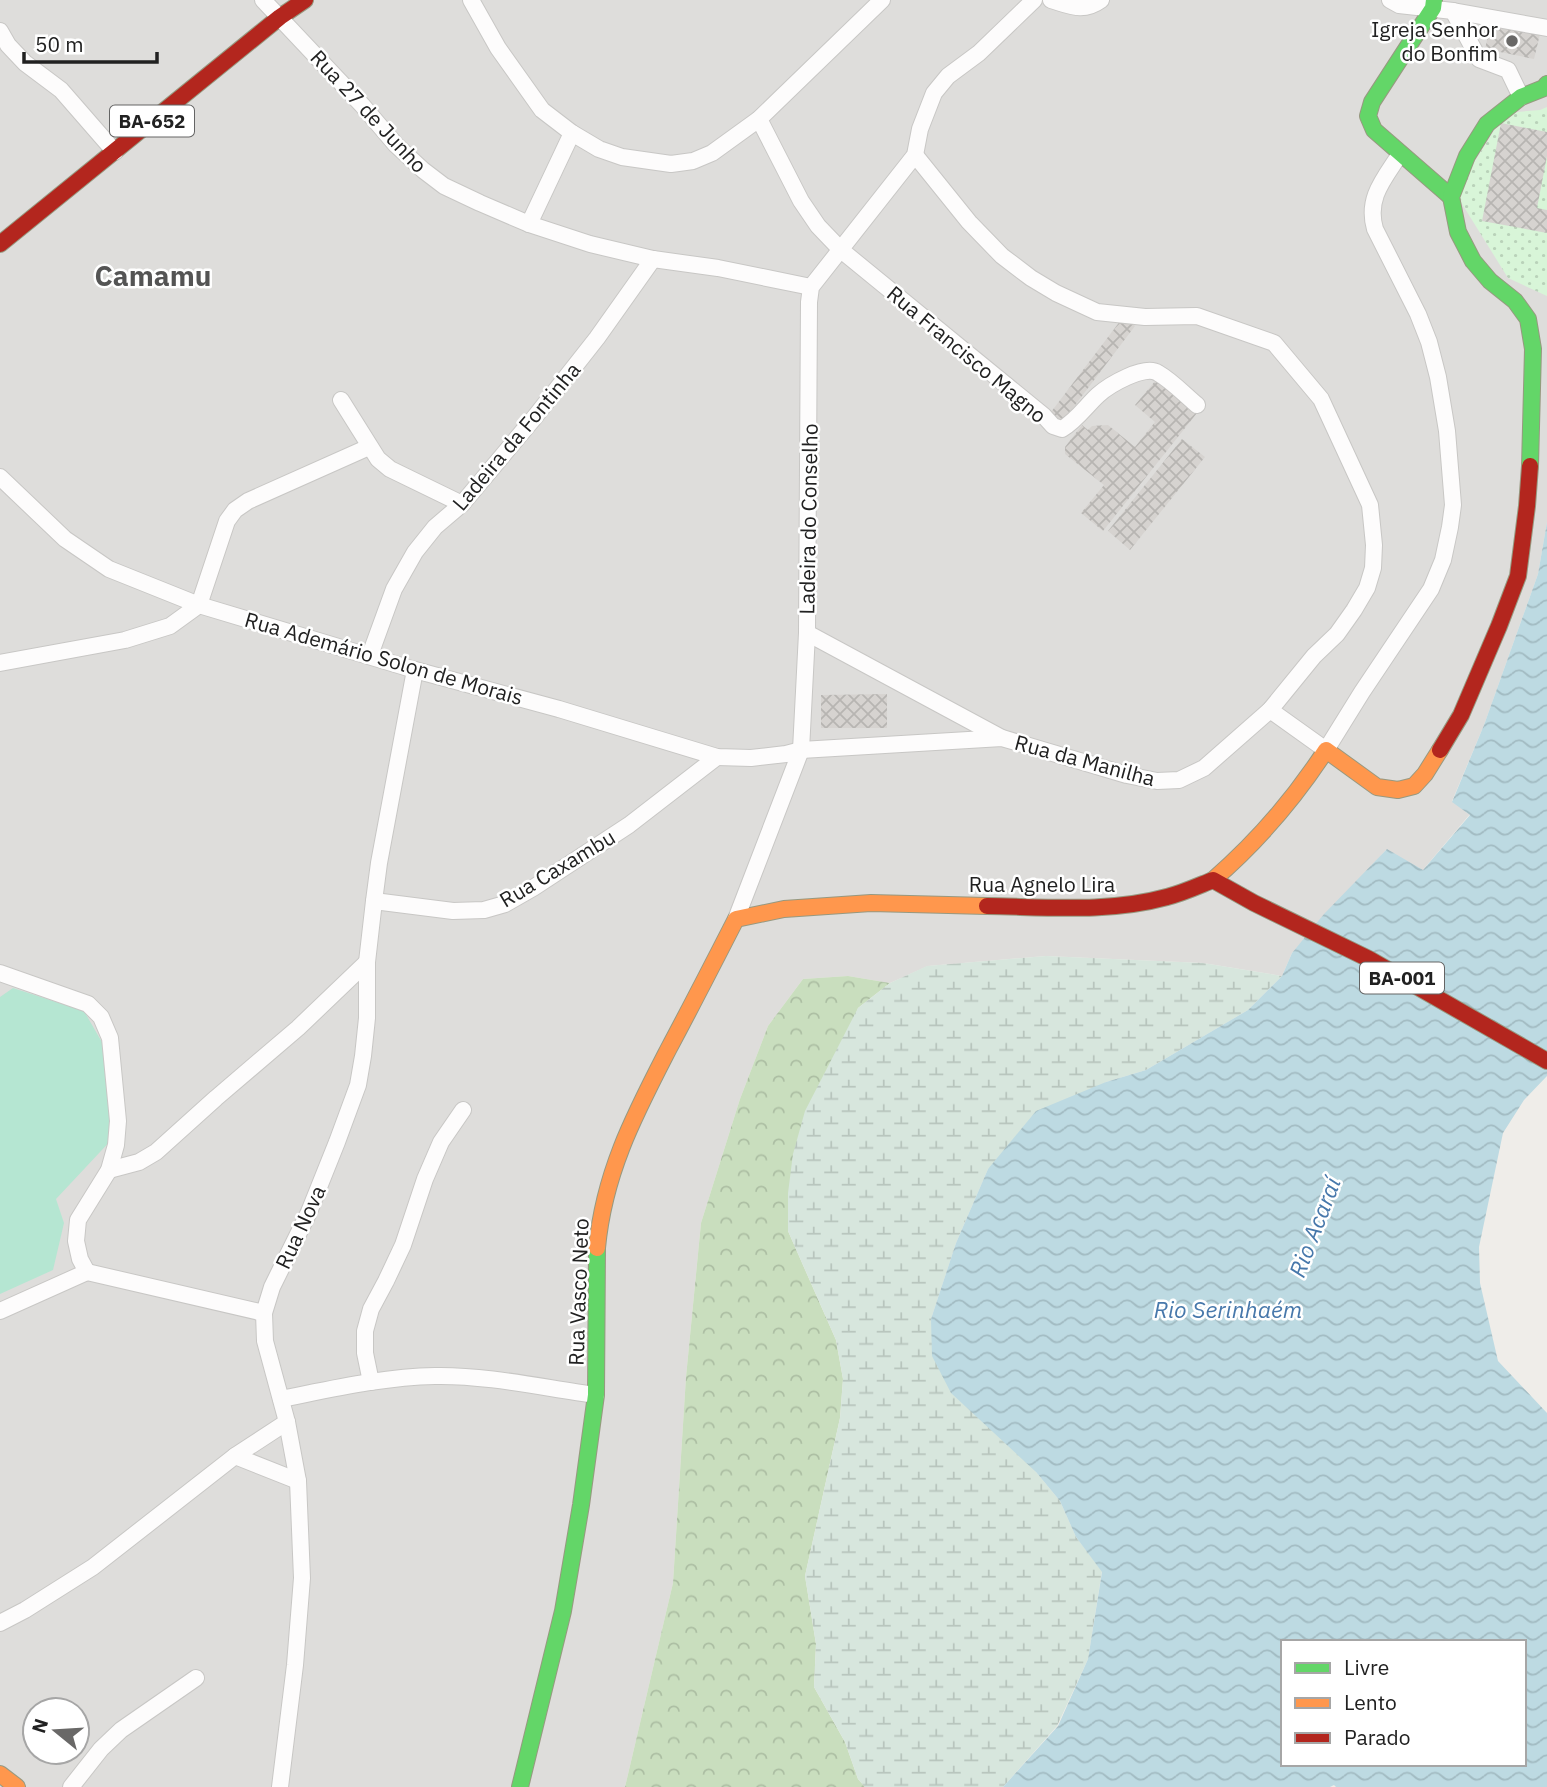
<svg xmlns="http://www.w3.org/2000/svg" width="1547" height="1787" font-family="'IBM Plex Sans',sans-serif">
  <style>
    .residential { fill: #dedddb; fill-rule: evenodd }
    .forest { fill: url(#forest-crowns) }
    .wetland { fill: url(#wetland-marsh) }
    .park { fill: url(#park-dots) }
    .pitch { fill: #b5e6d2 }
    .water { fill: url(#water-waves); fill-rule: evenodd }
    .building { fill: url(#building-cross-hatch) }
    .lines { fill: none; stroke-linecap: round; stroke-linejoin: round }
    .street-casing { stroke: #c8c7c5; stroke-width: 18 }
    .fast-casing { stroke: #979980; stroke-width: 18 }
    .slow-casing { stroke: #979980; stroke-width: 18 }
    .jam-casing { stroke: #979980; stroke-width: 18 }
    .street { stroke: #fdfcfc; stroke-width: 16 }
    .fast { stroke: #63d668; stroke-width: 16 }
    .slow { stroke: #ff974d; stroke-width: 16 }
    .jam { stroke: #b3261e; stroke-width: 16 }
    .poi-dot { fill: #696867; stroke: #fff; stroke-width: 2.5 }
    .labels { text-anchor: middle; dominant-baseline: central; stroke-width: 5; stroke-linejoin: round; paint-order: stroke }
    .shield { fill: #fff; stroke: #646464; stroke-width: 2 }
    .shield-label { font-size: 19px; font-weight: bold; fill: #212121 }
    .poi-label { font-size: 21px; fill: #212121; stroke: #fff; text-anchor: end }
    .street-label { font-size: 21px; fill: #212121; stroke: #fff }
    .water-label { font-size: 23px; font-style: italic; fill: #4778ab; stroke: #fff }
    .district-label { font-size: 28px; font-weight: bold; fill: #545454; stroke: #fff }
  </style>
  <defs>
    <pattern id="forest-crowns" width="20" height="18" patternUnits="userSpaceOnUse" patternTransform="scale(1.75)"><rect width="20" height="18" fill="#c9debe"/><path d="M2 6a3 3 0 1 1 6 0M12 15a3 3 0 1 1 6 0" fill="none" stroke="#acbea3"/></pattern>
    <pattern id="wetland-marsh" width="20" height="14" patternUnits="userSpaceOnUse" patternTransform="scale(1.75)"><rect width="20" height="14" fill="#d7e6dd"/><path d="M1 5h8M5 5V1M11 12h8M15 12V8" fill="none" stroke="#b8c5bd"/></pattern>
    <pattern id="park-dots" width="8" height="8" patternUnits="userSpaceOnUse" patternTransform="scale(1.75)"><rect width="8" height="8" fill="#d8f5d8"/><path d="M2 2h.1M6 6h.1" fill="none" stroke="#b9d2b9" stroke-width="1.8" stroke-linecap="round"/></pattern>
    <pattern id="water-waves" width="16" height="10" patternUnits="userSpaceOnUse" patternTransform="scale(1.75)"><rect width="16" height="10" fill="#bddae2"/><path d="M0 5q4-4 8 0t8 0" fill="none" stroke="#a2bbc2"/></pattern>
    <pattern id="building-cross-hatch" width="8" height="8" patternUnits="userSpaceOnUse" patternTransform="scale(1.75)"><rect width="8" height="8" fill="#d6d3d0"/><path d="M0 0l8 8M0 8l8-8" fill="none" stroke="#b7b5b2"/></pattern>
  </defs>
  <rect width="100%" height="100%" fill="#efede9"/>
  <!-- residential -->
  <path class="residential" d="M0,0H1547V522L1538,574L1484,725L1452,801L1470,814L1422,871L1386,850L1292,953L1282,976L1203,963L1046,956L928,966L890,983L848,976L803,979L768,1026L740,1099L701,1223L686,1377L673,1583L625,1787H0ZM35,1710H77V1752H35Z"/>
  <!-- forest -->
  <polygon class="forest" points="848,976 890,983 858,1008 788,1231 836,1340 843,1379 840,1418 805,1576 816,1644 814,1687 845,1742 858,1779 865,1787 625,1787 673,1583 686,1377 701,1223 740,1099 768,1026 803,979"/>
  <!-- wetland -->
  <polygon class="wetland" points="1046,956 1203,963 1282,976 1248,1010 1146,1070 1106,1082 988,1169 956,1243 931,1319 1036,1472 1060,1501 1076,1537 1102,1571 1088,1659 1057,1726 1003,1787 865,1787 858,1779 845,1742 814,1687 816,1644 805,1576 840,1418 843,1379 836,1340 788,1231 788,1193 793,1154 805,1111 858,1008 890,983 927,966"/>
  <!-- park -->
  <polygon class="park" points="1547,107 1547,296 1508,278 1459,199 1468,172 1505,113 1540,110"/>
  <!-- pitch -->
  <polygon class="pitch" points="13,988 84,1011 103,1044 115,1136 56,1199 64,1223 53,1270 0,1294 0,997"/>
  <!-- water -->
  <path class="water" d="M1547,522V1076L1524,1100L1503,1133L1479,1247L1480,1283L1498,1361L1547,1413V1787H1336L1334,1785L1330,1787H1003L1058,1726L1088,1659L1102,1572L1076,1537L1060,1501L1036,1472L951,1393L932,1356L931,1319L956,1243L988,1169L1036,1111L1106,1082L1146,1070L1248,1010L1282,976L1292,953L1324,914L1387,849L1423,870L1470,815L1452,802L1484,725L1538,574ZM1283,1642H1524V1764H1283Z"/>
  <!-- building -->
  <g class="building">
    <polygon points="1491,23 1540,34 1534,59 1485,49"/>
    <polygon points="1501,123 1547,132 1547,156 1537,208 1547,210 1547,233 1482,221"/>
    <polygon points="1124,316 1135,326 1060,425 1048,416"/>
    <polygon points="1156,380 1197,413 1103,531 1081,513 1104,485 1065,454 1065,447 1082,425 1088,430 1092,426 1108,425 1135,447 1155,422 1135,405"/>
    <polygon points="1182,439 1205,457 1130,550 1108,531"/>
    <polygon points="887,694 887,728 821,728 821,695"/>
  </g>
  <g class="lines">
    <!-- street casing -->
    <g class="street-casing">
      <g id="street">
        <polyline points="263,0 362,105 396,145 423,170 444,186 480,203 529,224 590,244 653,259 718,268 811,287"/>
        <polyline points="471,0 498,48 542,110 572,133 599,149 622,157 671,164 693,161 712,153 759,119 882,0"/>
        <path d="M1051,0C1071,6 1083,13 1101,0"/>
        <polyline points="1390,0 1399,5 1453,11 1547,28"/>
        <polyline points="1453,11 1479,59 1508,70 1521,97"/>
        <polyline points="0,31 8,45 25,63 61,90 115,152"/>
        <path d="M759,119L801,201L818,226L841,250L1044,416L1053,426L1062,429C1077,420 1086,406 1098,395C1109,385 1145,364 1158,373C1172,381 1185,395 1197,405"/>
        <polyline points="529,224 572,133"/>
        <polyline points="341,400 378,459 390,469 462,504"/>
        <polyline points="0,477 65,539 109,569 199,605 415,670 559,709 717,757 751,758 786,754 801,750 1002,738 1127,775 1157,781 1179,780 1204,768 1270,710 1314,656 1337,634 1354,610 1367,588 1373,568 1374,545 1370,505 1321,399 1274,343 1197,316 1145,317 1097,312 1056,293 1031,278 1002,256 969,222 915,155"/>
        <polyline points="807,633 1000,737"/>
        <polyline points="370,655 394,589 415,552 435,527 462,504 534,418 597,338 653,259"/>
        <polyline points="0,663 125,640 170,626 199,605 227,521 235,510 248,501 369,447"/>
        <path d="M1270,710L1326,750L1362,692L1431,589L1443,560L1450,527L1453,505L1447,431L1438,377L1429,342L1418,314L1375,229C1366,198 1384,179 1400,154"/>
        <polyline points="374,901 453,911 484,910 505,904 533,888 629,825 717,757"/>
        <polyline points="736,919 801,750 807,633 809,302 811,287 915,155 920,129 934,93 948,76 979,53 1034,0"/>
        <polyline points="0,973 88,1004 101,1017 110,1038 118,1121 116,1145 109,1170 78,1220 76,1241 80,1259 87,1272"/>
        <polyline points="109,1170 139,1162 156,1152 216,1098 298,1028 367,962"/>
        <polyline points="87,1272 264,1313"/>
        <polyline points="0,1311 87,1272"/>
        <polyline points="371,1382 365,1353 365,1331 371,1309 386,1281 403,1245 425,1179 441,1142 463,1110"/>
        <path d="M281,1399C332,1389 383,1377 435,1376C487,1375 544,1388 596,1395"/>
        <polyline points="235,1456 298,1481"/>
        <polyline points="0,1623 25,1610 93,1567 235,1456 287,1422"/>
        <polyline points="71,1787 101,1749 121,1730 196,1678"/>
        <polyline points="280,1787 295,1665 302,1578 298,1481 287,1422 265,1341 264,1313 272,1287 309,1212 337,1142 358,1085 363,1056 367,1018 367,962 374,901 379,863 415,670"/>
      </g>
    </g>
    <!-- fast casing -->
    <g class="fast-casing">
      <g id="fast">
        <polyline points="1434,0 1433,8 1372,102 1368,116 1374,130 1451,197"/>
        <polyline points="1530,466 1533,349 1528,319 1515,301 1490,281 1473,261 1458,232 1451,197 1467,156 1487,124 1521,97 1544,88 1547,84"/>
        <polyline points="520,1787 563,1611 581,1505 596,1395 597,1248"/>
      </g>
    </g>
    <!-- slow casing -->
    <g class="slow-casing">
      <g id="slow">
        <path d="M1213,880C1257,842 1294,799 1326,750L1377,787L1398,790L1414,786L1425,774L1440,750"/>
        <path d="M597,1248C604,1172 635,1114 669,1048C692,1005 714,962 736,919L784,909L871,903L987,906"/>
        <polyline points="0,1774 17,1787"/>
      </g>
    </g>
    <!-- jam casing -->
    <g class="jam-casing">
      <g id="jam">
        <polyline points="0,244 280,17 305,0"/>
        <polyline points="1440,750 1461,715 1499,626 1518,576 1527,506 1530,466"/>
        <path d="M987,906C1047,907 1109,913 1167,897C1183,893 1198,886 1213,880L1254,903L1369,959L1547,1061"/>
      </g>
    </g>
    <!-- street -->
    <use href="#street" class="street"/>
    <!-- fast -->
    <use href="#fast" class="fast"/>
    <!-- slow -->
    <use href="#slow" class="slow"/>
    <!-- jam -->
    <use href="#jam" class="jam"/>
  </g>
  <!-- markers -->
  <circle class="poi-dot" cx="1512" cy="41" r="7"/>
  <g class="labels">
    <!-- shield labels -->
    <g class="shield">
      <rect x="110" y="105.5" width="84" height="31" rx="5"/>
      <rect x="1360" y="962.5" width="84" height="31" rx="5"/>
    </g>
    <g class="shield-label">
      <text x="152" y="121">BA-652</text>
      <text x="1402" y="978">BA-001</text>
    </g>
    <!-- poi labels -->
    <g class="poi-label">
      <text x="1498" y="29">Igreja Senhor<tspan x="1498" dy="24">do Bonfim</tspan></text>
    </g>
    <!-- street labels -->
    <g class="street-label">
      <text transform="translate(369 111) rotate(47)">Rua 27 de Junho</text>
      <text transform="translate(967 354) rotate(40)">Rua Francisco Magno</text>
      <text transform="translate(516 436) rotate(-50)">Ladeira da Fontinha</text>
      <text transform="translate(808 519) rotate(-89)">Ladeira do Conselho</text>
      <text transform="translate(384 658) rotate(16)">Rua Ademário Solon de Morais</text>
      <text transform="translate(1085 760) rotate(15)">Rua da Manilha</text>
      <text transform="translate(557 868) rotate(-31)">Rua Caxambu</text>
      <text x="1042" y="884">Rua Agnelo Lira</text>
      <text transform="translate(300 1227) rotate(-65)">Rua Nova</text>
      <text transform="translate(578 1292) rotate(-88)">Rua Vasco Neto</text>
    </g>
    <!-- water labels -->
    <g class="water-label">
      <text transform="translate(1314 1227) rotate(-69)">Rio Acaraí</text>
      <text x="1228" y="1309">Rio Serinhaém</text>
    </g>
    <!-- district labels -->
    <g class="district-label">
      <text x="153" y="275">Camamu</text>
    </g>
  </g>
  <!-- legend -->
  <rect x="1281" y="1640" width="245" height="126" fill="#ffffff" stroke="#a6a6a6" stroke-width="2"/>
  <rect x="1295" y="1663" width="35" height="10" fill="#63d668" stroke="#a6a6a6" stroke-width="2"/>
  <text x="1344" y="1675" font-size="21" fill="#212121">Livre</text>
  <rect x="1295" y="1698" width="35" height="10" fill="#ff974d" stroke="#a6a6a6" stroke-width="2"/>
  <text x="1344" y="1710" font-size="21" fill="#212121">Lento</text>
  <rect x="1295" y="1733" width="35" height="10" fill="#b3261e" stroke="#a6a6a6" stroke-width="2"/>
  <text x="1344" y="1745" font-size="21" fill="#212121">Parado</text>
  <!-- north arrow -->
  <g transform="translate(56 1731) rotate(288)"><circle r="33" fill="#ffffff" stroke="#a6a6a6" stroke-width="2"/>
  <path d="M0-5L12 26L0 18L-12 26Z" fill="#696867"/>
  <text y="-10" font-size="19" font-weight="bold" text-anchor="middle" fill="#212121">N</text>
  </g>
  <!-- scale -->
  <path d="M24 52v10h133v-10" fill="none" stroke="#212121" stroke-width="3.5"/>
  <text x="35" y="52" font-size="21" fill="#212121" stroke="#ffffff" stroke-width="5" paint-order="stroke">50 m</text>
</svg>
